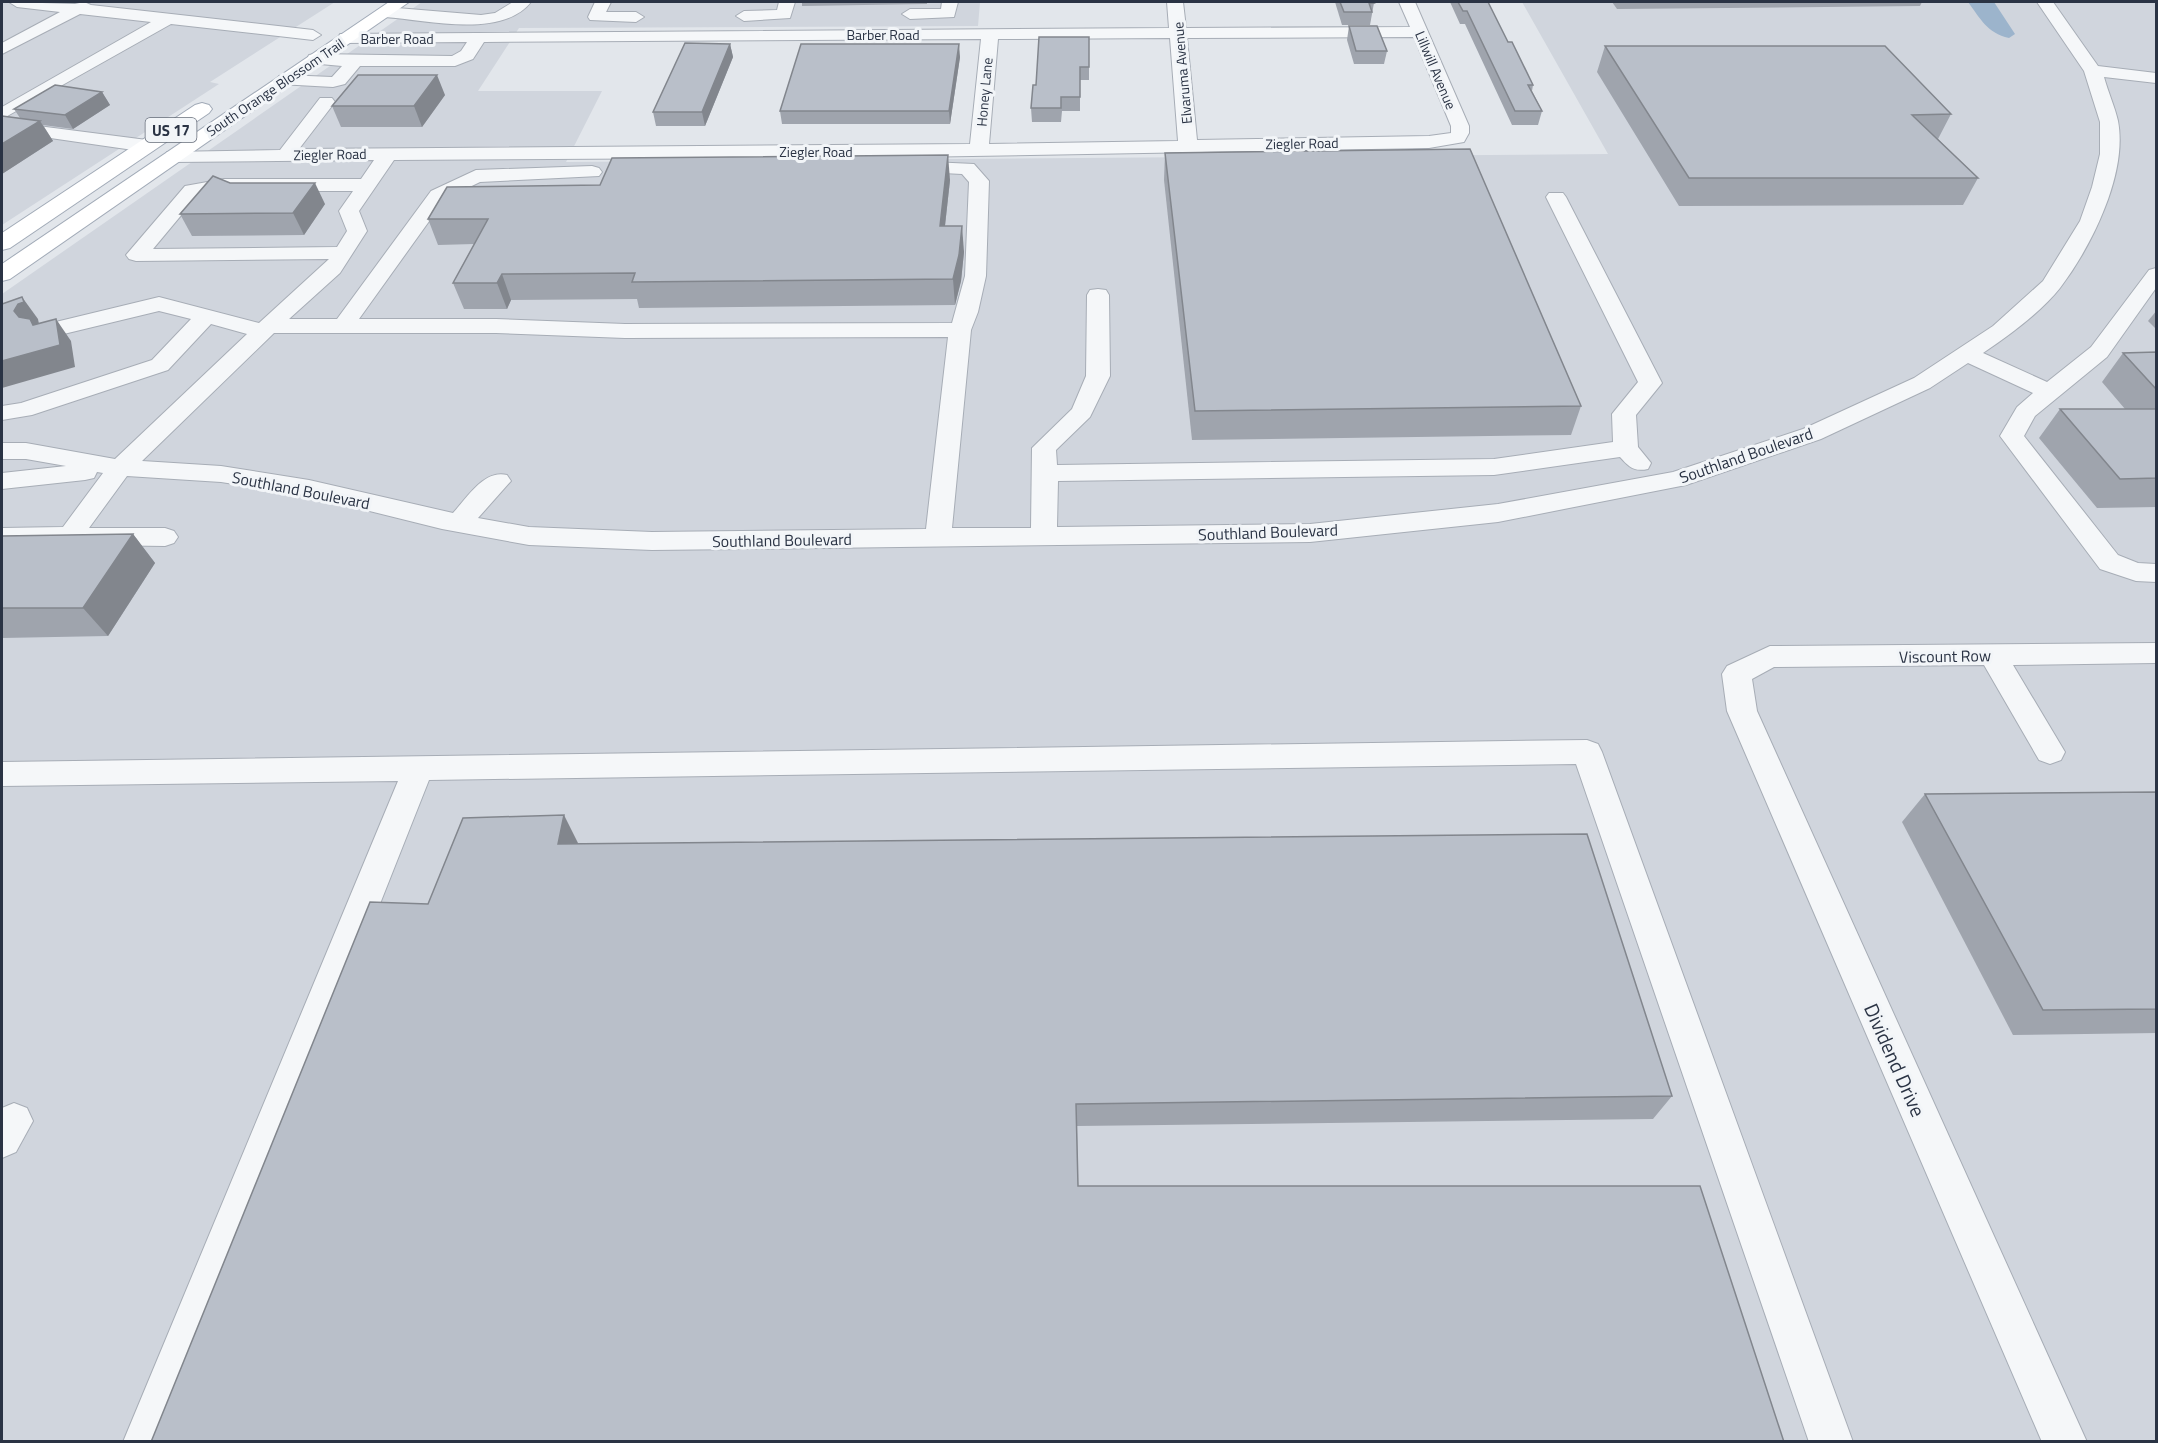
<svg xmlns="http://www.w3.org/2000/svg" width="2158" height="1443" font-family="'Titillium Web',sans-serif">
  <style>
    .built { fill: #d0d5dd }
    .water { fill: #9cb4cc }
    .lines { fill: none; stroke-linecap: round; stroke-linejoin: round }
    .minor-casing { stroke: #a7adb6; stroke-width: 2 }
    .major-casing { stroke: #a1aab7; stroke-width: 2 }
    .minor { fill: #f5f7f9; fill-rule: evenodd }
    .major { fill: #fff; fill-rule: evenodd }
    .wall { fill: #9fa4ad }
    .shaded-wall { fill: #82868d }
    .building { fill: #b9bfc9; stroke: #82868d; stroke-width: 1.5 }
    .labels { text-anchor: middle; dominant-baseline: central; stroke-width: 6; stroke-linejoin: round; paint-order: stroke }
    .far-street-label { font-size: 14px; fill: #2a3344; stroke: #f2f5f8 }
    .shield { fill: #f2f5f8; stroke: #666d7a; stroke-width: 1.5 }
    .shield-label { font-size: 15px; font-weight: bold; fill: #2a3344 }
    .street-label { font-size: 16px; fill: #2a3344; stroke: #f2f5f8 }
    .near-street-label { font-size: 20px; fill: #2a3344; stroke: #f2f5f8 }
  </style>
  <rect width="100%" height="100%" fill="#e2e6eb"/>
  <!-- built -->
  <g class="built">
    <polygon points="2,2 335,2 210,82 219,84 2,225"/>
    <polygon points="422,2 980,2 978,26 519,28 478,91 602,91 566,162 1608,154 1522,2 2156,2 2156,1441 2,1441 2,294"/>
  </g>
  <!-- water -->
  <path class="water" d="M1968,2H1994L2015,34L2009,38C1987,33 1980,18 1968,2Z"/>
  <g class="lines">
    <!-- minor casing -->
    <g class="minor-casing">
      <g id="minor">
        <polygon points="9,2 75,4 84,2 91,5 313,30 321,35 313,40 171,24 2,119 2,107 151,22 80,14 2,54 2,43 60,12 17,7"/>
        <path d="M513,2H531C502,39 426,20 385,17L377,12L385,7L481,15L495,13Z"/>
        <polygon points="595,2 611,2 606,12 636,12 644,17 636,22 590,20 588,17"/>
        <polygon points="779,2 795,2 790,18 744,21 736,16 744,11 777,10"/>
        <polygon points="942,2 958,2 954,17 910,19 902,14 910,9 941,9"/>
        <path d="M1167,2H1183L1186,28L1410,27L1399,2H1415L1469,126V133L1464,142L1429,148L910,157L394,160L359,211L367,231L340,273L289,319H337L431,191L476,170L592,166L599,168L602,172L599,176L480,182L445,199L359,319H496L625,324L952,323L965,276L969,182L962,174L924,172L921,168L924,164L931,162L974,164L989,181L986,276L978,312L971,330L952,528H1031L1032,448L1072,409L1086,376L1087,295L1090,290L1098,289L1106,290L1109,295L1110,376L1090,417L1056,450L1057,465L1494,459L1613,442L1612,414L1638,382L1546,197L1549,193H1563L1566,197L1662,383L1636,415L1638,447L1651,463L1648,469C1634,472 1629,467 1620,457L1494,475L1058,481L1057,527L1310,524L1498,504L1673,472L1803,429L1914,378L1993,326L2043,281L2080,221L2092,187L2100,154V122L2084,71L2037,2H2053L2098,66L2156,73V83L2104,77C2108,92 2115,107 2118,121C2128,174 2091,247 2060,288C2042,311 2007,337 1983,353L2047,382L2091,347L2149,270L2156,268V288L2107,357L2035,416L2024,436L2118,555L2138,563L2156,564V582L2136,581L2100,569L2000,436L2017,407L2033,393L1968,363L1930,388L1821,439L1686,485L1498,522L1310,542L652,550L529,545L442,529L309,496L221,482L127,476L89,528H165L174,531L178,537L174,543L165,546L94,545L85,542L82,538L79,542L70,545L2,546V528L63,527L103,473L97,472L94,478L85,480L2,489V473L66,466L26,459H2V443H26L115,459L247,334L211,324L168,370L32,415L2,420V406L21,403L152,360L191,319L159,311L43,339L35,337L32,332L35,327L159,297L259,323L329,259L136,261L129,259L126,255L185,186L224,179H361L374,160L174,162L167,160L165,156L167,152L280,150L320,98H332L335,102L299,149L970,144L981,39L484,42L473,59L455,66H360L345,84L333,87L279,84L276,80L279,76L285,75L332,77L342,66L309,63L307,59L309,55L315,54L452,56L461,51L467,42L346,43L338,38L340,34L1169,28ZM1414,37L1451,126V133L1429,136L1197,140L1187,38ZM1170,38L1178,141L989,144L998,39ZM224,191H353L339,211L347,231L337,247L153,249L198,195ZM274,333H496L625,338L948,337L926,529L652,532L529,527L478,518L511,481L507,475C484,469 467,498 453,513L309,480L221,466L142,461Z"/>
        <polygon points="7,122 147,140 154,142 156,146 154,150 147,152 2,131 2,123"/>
        <polygon points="2156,643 2156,663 2013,665 2065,752 2061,760 2050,764 2039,760 1984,665 1774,667 1752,679 1757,711 2087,1442 2042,1442 1727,711 1722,674 1727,666 1770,646"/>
        <polygon points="1587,740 1598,744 1602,752 1853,1442 1809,1442 1576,764 429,780 167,1442 123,1442 398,781 2,786 2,762"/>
        <polygon points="14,1103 27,1108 33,1121 16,1152 2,1158 2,1108"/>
      </g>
    </g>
    <!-- major casing -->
    <g class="major-casing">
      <g id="major">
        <polygon points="389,2 409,2 10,279 2,281 2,264"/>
        <polygon points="202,103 209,105 212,109 209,113 10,248 2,250 2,233 195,105"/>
      </g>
    </g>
    <!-- minor -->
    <use href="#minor" class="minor"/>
    <!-- major -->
    <use href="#major" class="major"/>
  </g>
  <!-- wall -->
  <g class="wall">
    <polygon points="802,2 927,2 927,4 802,6"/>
    <polygon points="1335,2 1373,2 1374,3 1370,25 1342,25"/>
    <polygon points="1450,2 1488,2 1508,42 1533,85 1532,91 1542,111 1538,125 1512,125 1465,24 1460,24"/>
    <polygon points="1612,2 1922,2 1920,6 1617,9"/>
    <polygon points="1349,26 1387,51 1384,64 1354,64 1347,40"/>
    <polygon points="1089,37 1089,80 1080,80 1080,111 1062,111 1061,122 1032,122 1031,108 1036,85"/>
    <polygon points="730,44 733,57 705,126 656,126 653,112"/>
    <polygon points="1605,46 1951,114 1938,139 1978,178 1963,205 1679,206 1597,72"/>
    <polygon points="960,57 950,124 782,124 780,111"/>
    <polygon points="102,92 110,105 73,129 43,125 53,141 2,174 2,116 20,118 14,109"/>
    <polygon points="445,95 422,127 341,127 332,106"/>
    <polygon points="1165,153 1581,406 1571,435 1192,440 1164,180"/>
    <polygon points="950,180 945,226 964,252 961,281 955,305 639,308 637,299 511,300 507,309 464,309 453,283 474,244 438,245 428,219"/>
    <polygon points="230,183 325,204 304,235 192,236 180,214"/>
    <polygon points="2157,310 2157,330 2148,321"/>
    <polygon points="2157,352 2157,507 2097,508 2039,438 2060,409 2125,409 2102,382 2123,353"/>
    <polygon points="133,534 155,563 108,636 2,638 2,536"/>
    <polygon points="2157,792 2157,1033 2013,1035 1902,822 1925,794"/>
    <polygon points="578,843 578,844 1672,1096 1653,1119 1077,1126 1078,1186 151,1442 428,904"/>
  </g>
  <!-- shaded-wall -->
  <g class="shaded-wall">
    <polygon points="730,44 733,57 705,126 702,112"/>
    <polygon points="959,44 960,57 950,124 949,111"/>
    <polygon points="437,75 445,95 422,127 414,106"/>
    <polygon points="102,92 110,105 73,129 65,115"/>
    <polygon points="40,121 53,141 2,174 2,144"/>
    <polygon points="948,155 950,180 942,252 940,226"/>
    <polygon points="315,183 325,204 304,235 293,213"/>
    <polygon points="962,226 964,252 961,281 955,305 953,279"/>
    <polygon points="502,274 511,300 507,309 497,283"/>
    <polygon points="22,297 38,319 39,324 30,333 14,311"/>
    <polygon points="56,319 71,341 75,367 2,388 2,361"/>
    <polygon points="133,534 155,563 108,636 83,608"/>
    <polygon points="564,815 578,843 573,871 558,844"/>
  </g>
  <!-- building -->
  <g class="building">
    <polygon points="1340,2 1373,2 1374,3 1369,3 1372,12 1344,12"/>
    <polygon points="1458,2 1488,2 1508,42 1512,42 1533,85 1528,85 1542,111 1515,111 1467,11 1463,11"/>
    <polygon points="1349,26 1377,26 1387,51 1356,51"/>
    <polygon points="1039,37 1089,37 1089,67 1080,67 1080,97 1061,97 1061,108 1031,108 1033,85 1036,85"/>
    <polygon points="685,43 730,44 702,112 653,112"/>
    <polygon points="801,44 959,44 949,111 780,111"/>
    <polygon points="1605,46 1885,46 1951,114 1912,115 1978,178 1689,178"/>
    <polygon points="358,75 437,75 414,106 332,106"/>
    <polygon points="55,85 102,92 65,115 14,109"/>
    <polygon points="2,116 40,121 2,144"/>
    <polygon points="1470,149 1581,406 1195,411 1165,153"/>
    <polygon points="948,155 940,226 962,226 959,255 953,279 632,282 635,273 502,274 497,283 453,283 488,219 428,219 447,187 600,185 612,158"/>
    <polygon points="213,176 230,183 315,183 293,213 180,214"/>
    <polygon points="22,297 24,302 18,304 14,311 19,317 30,319 33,325 56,319 60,345 2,361 2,304"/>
    <polygon points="2157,352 2157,390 2123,353"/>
    <polygon points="2060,409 2157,409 2157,478 2120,479"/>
    <polygon points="133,534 83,608 2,608 2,536"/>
    <polygon points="2157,792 2157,1009 2043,1010 1925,794"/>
    <polygon points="564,815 558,844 1587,834 1672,1096 1076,1104 1078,1186 1700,1186 1784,1442 151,1442 370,902 428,904 463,818"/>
  </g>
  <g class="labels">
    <!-- far-street labels -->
    <g class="far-street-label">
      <text x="883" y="34">Barber Road</text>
      <text x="397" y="38">Barber Road</text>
      <text transform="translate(1436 70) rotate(67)">Lillwill Avenue</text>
      <text transform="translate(1182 73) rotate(-95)">Elvaruma Avenue</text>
      <text transform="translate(275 87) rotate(-34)">South Orange Blossom Trail</text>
      <text transform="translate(984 92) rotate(-85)">Honey Lane</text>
      <text transform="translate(1302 143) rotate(-1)">Ziegler Road</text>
      <text x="816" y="151">Ziegler Road</text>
      <text transform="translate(330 154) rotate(-1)">Ziegler Road</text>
    </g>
    <!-- shield labels -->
    <rect class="shield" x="145.5" y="118" width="51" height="24" rx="4.5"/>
    <g class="shield-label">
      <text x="171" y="130">US 17</text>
    </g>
    <!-- street labels -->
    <g class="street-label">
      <text transform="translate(1746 455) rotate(-19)">Southland Boulevard</text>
      <text transform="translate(301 490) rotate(11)">Southland Boulevard</text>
      <text transform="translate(1268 532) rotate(-2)">Southland Boulevard</text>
      <text transform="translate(782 540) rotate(-1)">Southland Boulevard</text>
      <text transform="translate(1945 656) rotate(-1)">Viscount Row</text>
    </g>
    <!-- near-street labels -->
    <g class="near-street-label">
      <text transform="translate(1895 1060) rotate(66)">Dividend Drive</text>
    </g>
  </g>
  <!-- border -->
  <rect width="2158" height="1443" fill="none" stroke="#2a3344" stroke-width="6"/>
</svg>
